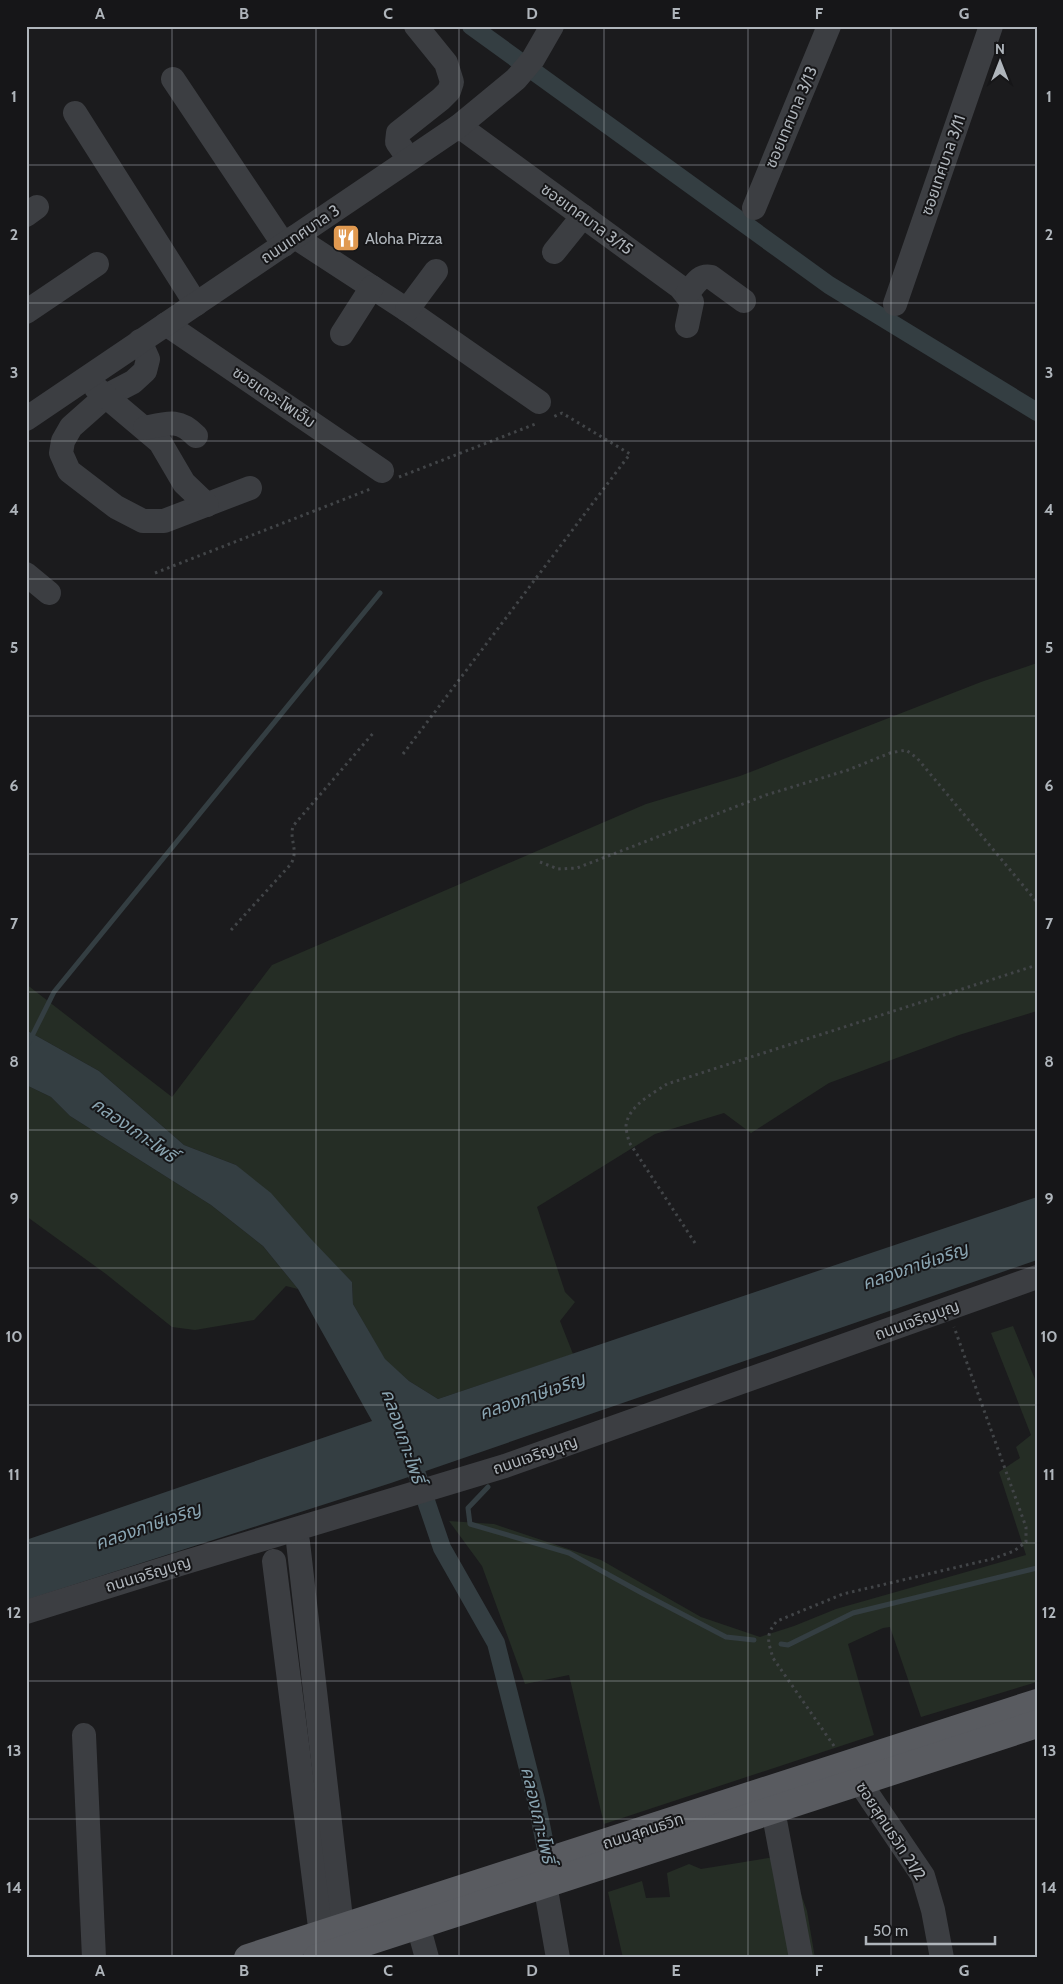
<svg xmlns="http://www.w3.org/2000/svg" width="1063" height="1984" font-family="Cabin,'Noto Sans Thai',sans-serif">
  <style>
    .green { fill: #252d25 }
    .water { fill: #343e42 }
    .lines { fill: none; stroke-linecap: round; stroke-linejoin: round }
    .stream { stroke: #343e42; stroke-width: 5 }
    .canal { stroke: #343e42; stroke-width: 18 }
    .path { stroke: #424548; stroke-width: 3; stroke-dasharray: 2.5 4; stroke-linecap: butt }
    .minor { stroke: #3c3e42; stroke-width: 24 }
    .major { stroke: #595b60; stroke-width: 28 }
    .grid { fill: none; stroke: #afb5bb; stroke-width: 1; stroke-opacity: 0.55 }
    .labels { text-anchor: middle; dominant-baseline: central; stroke-width: 4; stroke-linejoin: round; paint-order: stroke }
    .street-label { font-size: 16px; fill: #afb5bb; stroke: #161618 }
    .poi-label { font-size: 16px; fill: #afb5bb; stroke: #161618; text-anchor: start }
    .water-label { font-size: 18px; font-style: italic; fill: #8aa5b2; stroke: #161618 }
    .neatline { fill: none; stroke: #afb5bb; stroke-width: 2 }
    .grid-label { font-size: 16px; text-anchor: middle; font-weight: bold; fill: #afb5bb }
  </style>
  <rect width="100%" height="100%" fill="#1b1b1d"/>
  <!-- green -->
  <g class="green">
    <polygon points="1037,663 1037,1011 959,1035 829,1083 751,1133 724,1113 655,1134 537,1207 565,1292 575,1302 560,1321 573,1354 438,1399 409,1381 385,1360 353,1304 352,1282 236,1165 184,1145 99,1071 26,1030 26,984 172,1097 272,965 646,804 740,776 981,682"/>
    <polygon points="26,1085 51,1097 70,1116 211,1205 263,1246 298,1289 286,1286 254,1320 195,1330 172,1327 106,1274 26,1216"/>
    <polygon points="1013,1326 1037,1384 1037,1682 921,1717 890,1627 883,1628 848,1644 874,1735 604,1824 569,1675 525,1684 482,1566 449,1521 494,1524 601,1560 701,1617 760,1637 794,1626 836,1609 1026,1555 999,1472 1020,1458 1016,1447 1031,1435 991,1333"/>
    <polygon points="787,1855 807,1911 815,1958 623,1958 608,1892 642,1881 646,1898 670,1897 667,1873 689,1864 701,1869"/>
  </g>
  <!-- water -->
  <polygon class="water" points="26,1030 99,1071 184,1145 236,1165 271,1193 311,1239 352,1282 353,1304 385,1359 409,1381 438,1399 1037,1197 1037,1260 391,1483 26,1600 26,1540 372,1421 298,1289 263,1246 211,1205 70,1116 51,1097 26,1085"/>
  <g class="lines">
    <!-- stream -->
    <g class="stream">
      <polyline points="26,1048 54,992 380,593"/>
      <polyline points="488,1487 468,1508 470,1524 569,1553 640,1592 726,1637 754,1640"/>
      <polyline points="781,1644 788,1645 853,1613 1037,1568"/>
    </g>
    <!-- canal -->
    <g class="canal">
      <polyline points="471,26 829,285 1037,412"/>
      <polyline points="409,1451 442,1548 496,1643 536,1800 550,1869"/>
    </g>
    <!-- path -->
    <g class="path">
      <polyline points="399,477 538,423"/>
      <polyline points="155,573 373,488"/>
      <polyline points="403,754 630,454 562,413 553,417"/>
      <polyline points="540,862 558,869 577,868 766,795 848,770 890,753 906,750 917,758 1036,901"/>
      <path d="M231,930L291,864C299,849 289,841 293,826L375,731"/>
      <path d="M695,1243L629,1142C628,1137 626,1131 626,1126C628,1106 652,1094 667,1084L1037,965"/>
      <path d="M834,1746L773,1658C768,1641 765,1635 777,1621L843,1594L992,1559L1014,1551L1026,1542V1527L954,1327"/>
    </g>
    <!-- minor -->
    <g class="minor">
      <polyline points="173,79 284,245"/>
      <polyline points="75,113 196,304"/>
      <polyline points="459,126 680,287 692,302 687,326"/>
      <polyline points="409,159 397,142 398,133 441,99 449,91 452,82 446,63 416,26"/>
      <polyline points="754,208 829,26"/>
      <polyline points="26,215 37,207"/>
      <polyline points="295,237 407,310 539,402"/>
      <polyline points="554,252 583,216"/>
      <path d="M687,294C694,286 699,274 711,277L744,301"/>
      <polyline points="895,304 991,26"/>
      <polyline points="407,310 436,271"/>
      <polyline points="26,312 97,264"/>
      <polyline points="166,324 382,471"/>
      <polyline points="342,334 372,287"/>
      <polyline points="140,341 148,359 145,371 133,382 106,396 71,427 63,441 61,453 69,471 116,507 143,521 164,521 250,488"/>
      <polyline points="96,388 160,442 184,483 207,505"/>
      <polyline points="26,419 459,126 516,79 533,59 552,26"/>
      <path d="M145,428C167,423 179,418 196,436"/>
      <polyline points="26,574 49,593"/>
      <polyline points="298,1542 344,1945"/>
      <polyline points="274,1561 321,1935"/>
      <polyline points="26,1612 183,1563 505,1466 1037,1277"/>
      <polyline points="84,1735 94,1958"/>
      <polyline points="850,1768 923,1876 933,1910 942,1958"/>
      <polyline points="773,1810 801,1958"/>
      <polyline points="545,1884 558,1958"/>
      <polyline points="418,1925 427,1958"/>
    </g>
    <!-- major -->
    <g class="major">
      <polyline points="248,1958 1037,1703"/>
      <polyline points="317,1958 1037,1724"/>
    </g>
  </g>
  <!-- grid -->
  <path class="grid" d="M172,26V1958M316,26V1958M459,26V1958M604,26V1958M748,26V1958M891,26V1958M26,165H1037M26,303H1037M26,441H1037M26,579H1037M26,716H1037M26,854H1037M26,992H1037M26,1130H1037M26,1268H1037M26,1405H1037M26,1543H1037M26,1681H1037M26,1819H1037"/>
  <!-- icons -->
  <defs>
    <g id="restaurant-square" transform="scale(1.4375)"><rect x="-9" y="-9" width="18" height="18" rx="4" fill="#e09950" stroke="#161618"/><path d="M-5-6h1v4h1v-4h1v4h1v-4h1v5L-1.5 .5V6h-2V.5L-5-1ZM5-6V6H3V1.5H1.5Q1.5-4 5-6Z" fill="#fff"/></g>
  </defs>
  <g fill-rule="evenodd">
    <use href="#restaurant-square" x="346" y="238"/>
  </g>
  <g class="labels">
    <!-- street labels -->
    <g class="street-label">
      <text transform="translate(791 117) rotate(-67)">ซอยเทศบาล 3/13</text>
      <text transform="translate(943 165) rotate(-71)">ซอยเทศบาล 3/11</text>
      <text transform="translate(587 219) rotate(36)">ซอยเทศบาล 3/15</text>
      <text transform="translate(300 234) rotate(-34)">ถนนเทศบาล 3</text>
      <text transform="translate(274 397) rotate(34)">ซอยเดอะโพเอ็ม</text>
      <text transform="translate(917 1320) rotate(-20)">ถนนเจริญบุญ</text>
      <text transform="translate(535 1455) rotate(-19)">ถนนเจริญบุญ</text>
      <text transform="translate(148 1574) rotate(-17)">ถนนเจริญบุญ</text>
      <text transform="translate(643 1831) rotate(-18)">ถนนสุคนธวิท</text>
      <text transform="translate(891 1831) rotate(57)">ซอยสุคนธวิท 21/2</text>
    </g>
    <!-- poi labels -->
    <g class="poi-label">
      <text x="365" y="238">Aloha Pizza</text>
    </g>
    <!-- water labels -->
    <g class="water-label">
      <text transform="translate(134 1130) rotate(35)">คลองเกาะโพธิ์</text>
      <text transform="translate(915 1266) rotate(-19)">คลองภาษีเจริญ</text>
      <text transform="translate(532 1396) rotate(-19)">คลองภาษีเจริญ</text>
      <text transform="translate(403 1436) rotate(71)">คลองเกาะโพธิ์</text>
      <text transform="translate(148 1526) rotate(-19)">คลองภาษีเจริญ</text>
      <text transform="translate(538 1815) rotate(77)">คลองเกาะโพธิ์</text>
    </g>
  </g>
  <!-- border -->
  <rect width="1063" height="1984" fill="none" stroke="#161618" stroke-width="55"/>
  <!-- north arrow -->
  <g transform="translate(1000 62)" stroke="#161618" stroke-width="4" paint-order="stroke">
  <path d="M0-4L9 19L0 12L-9 19Z" fill="#afb5bb"/>
  <text y="-8" font-size="14" font-weight="bold" text-anchor="middle" fill="#afb5bb">N</text>
  </g>
  <!-- scale -->
  <path d="M866 1936v8h129v-8" fill="none" stroke="#afb5bb" stroke-width="2.5"/>
  <text x="873" y="1936" font-size="15" fill="#afb5bb" stroke="#161618" stroke-width="4" paint-order="stroke">50 m</text>
  <rect x="28" y="28" width="1008" height="1928" class="neatline"/>
  <g class="grid-label">
    <text x="100" y="19">A</text>
    <text x="244" y="19">B</text>
    <text x="388" y="19">C</text>
    <text x="532" y="19">D</text>
    <text x="676" y="19">E</text>
    <text x="819" y="19">F</text>
    <text x="964" y="19">G</text>
    <text x="14" y="102">1</text>
    <text x="1049" y="102">1</text>
    <text x="14" y="240">2</text>
    <text x="1049" y="240">2</text>
    <text x="14" y="378">3</text>
    <text x="1049" y="378">3</text>
    <text x="14" y="515">4</text>
    <text x="1049" y="515">4</text>
    <text x="14" y="653">5</text>
    <text x="1049" y="653">5</text>
    <text x="14" y="791">6</text>
    <text x="1049" y="791">6</text>
    <text x="14" y="929">7</text>
    <text x="1049" y="929">7</text>
    <text x="14" y="1067">8</text>
    <text x="1049" y="1067">8</text>
    <text x="14" y="1204">9</text>
    <text x="1049" y="1204">9</text>
    <text x="14" y="1342">10</text>
    <text x="1049" y="1342">10</text>
    <text x="14" y="1480">11</text>
    <text x="1049" y="1480">11</text>
    <text x="14" y="1618">12</text>
    <text x="1049" y="1618">12</text>
    <text x="14" y="1756">13</text>
    <text x="1049" y="1756">13</text>
    <text x="14" y="1893">14</text>
    <text x="1049" y="1893">14</text>
    <text x="100" y="1976">A</text>
    <text x="244" y="1976">B</text>
    <text x="388" y="1976">C</text>
    <text x="532" y="1976">D</text>
    <text x="676" y="1976">E</text>
    <text x="819" y="1976">F</text>
    <text x="964" y="1976">G</text>
  </g>
</svg>
